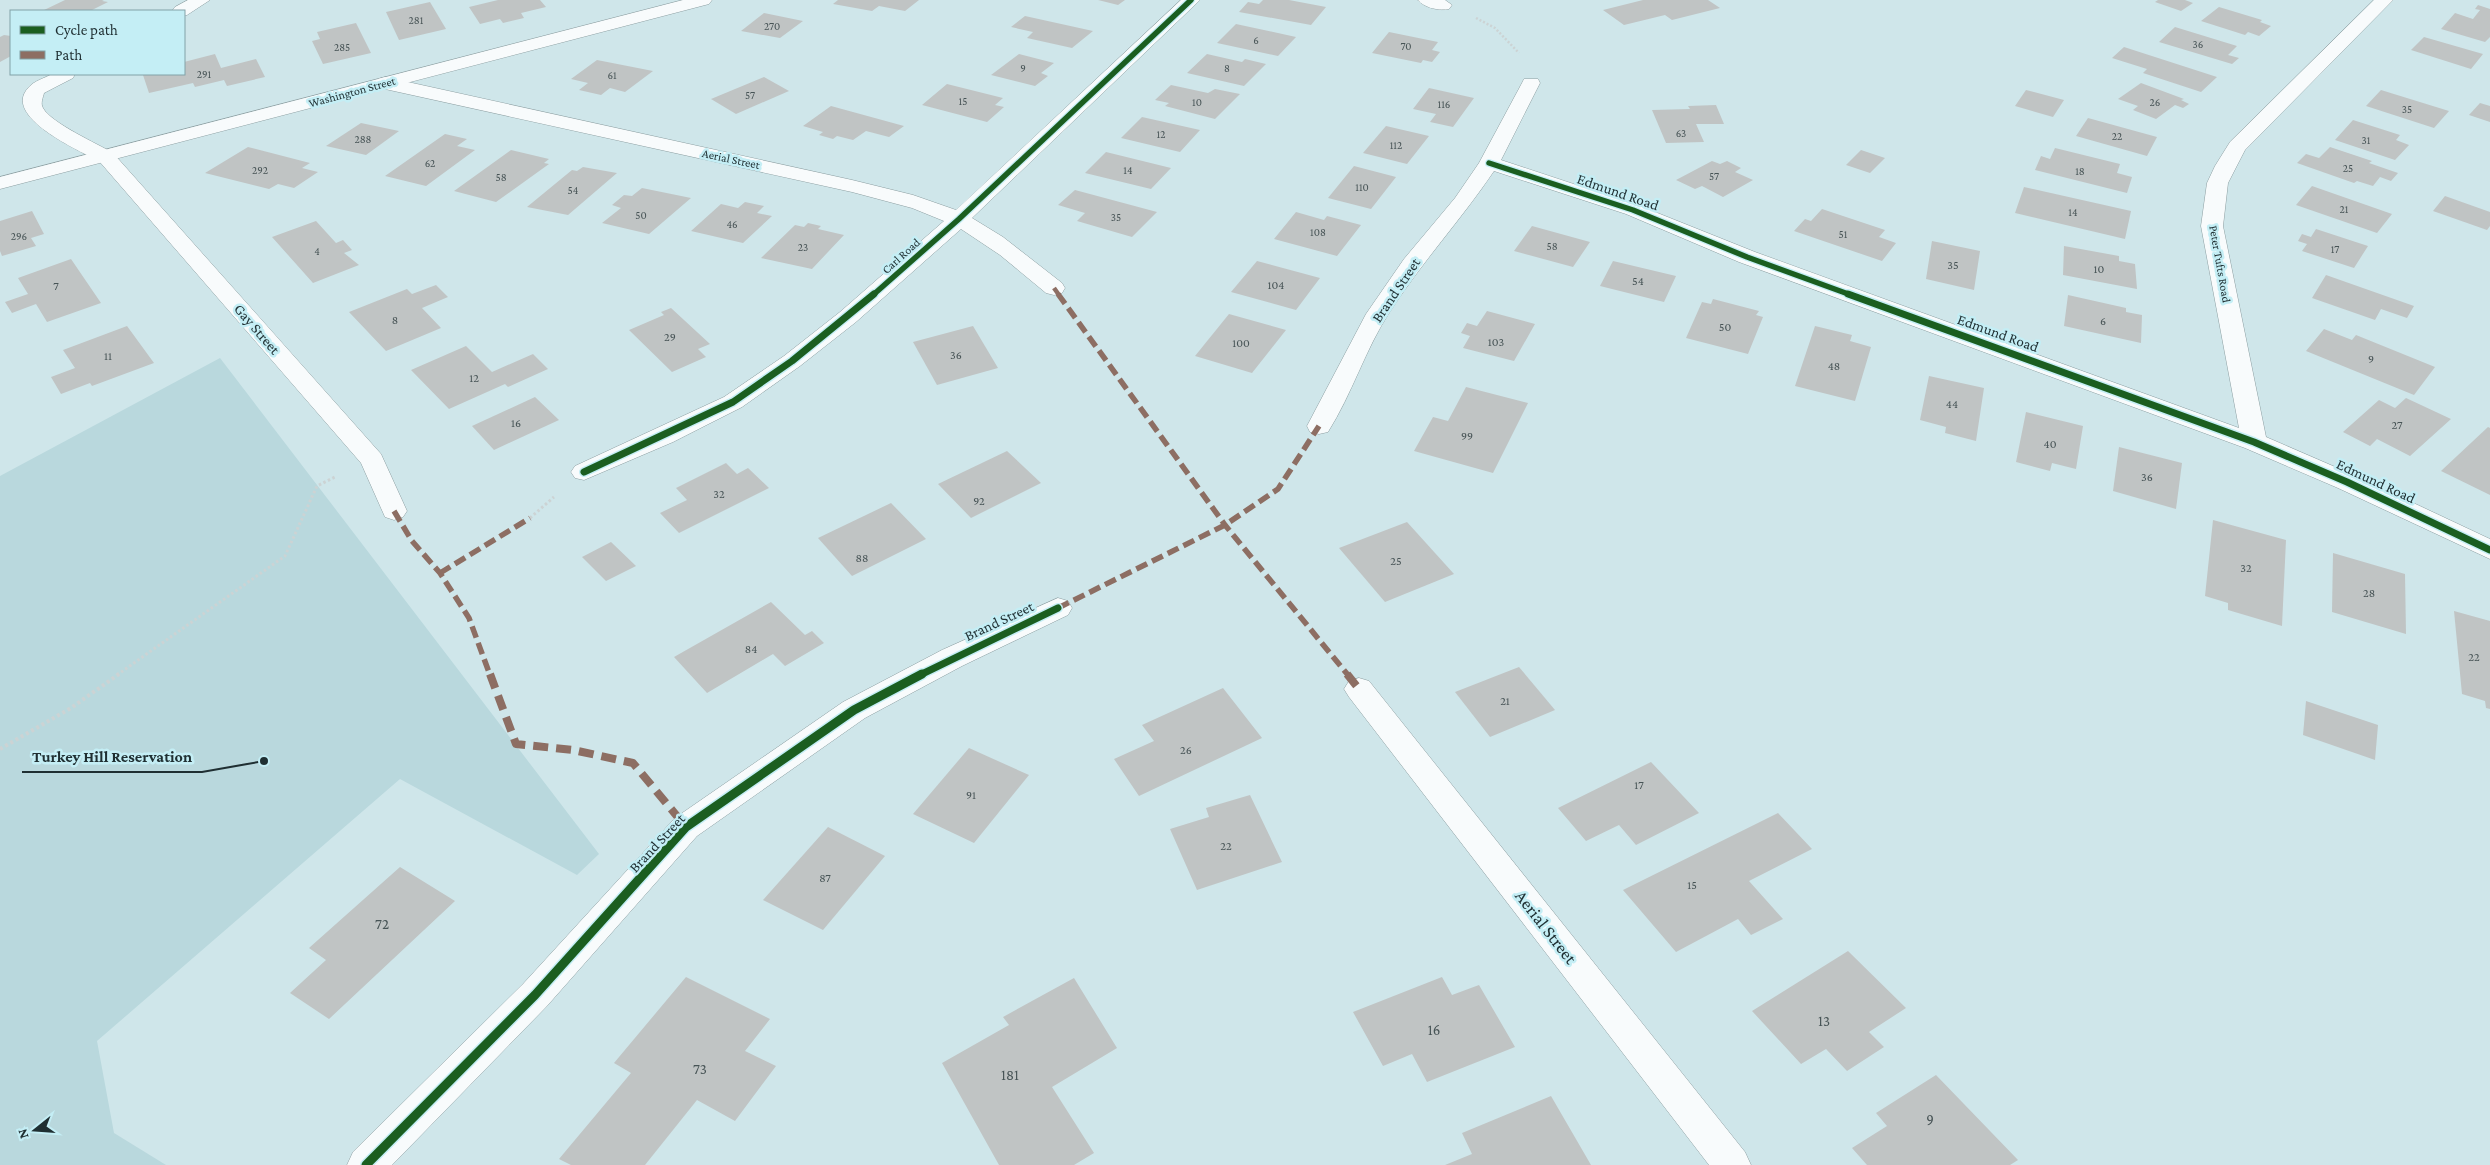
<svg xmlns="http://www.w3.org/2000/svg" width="2490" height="1165" font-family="'Crimson Pro',serif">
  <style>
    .green { fill: #b9d8dd }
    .building { fill: #c0c4c4 }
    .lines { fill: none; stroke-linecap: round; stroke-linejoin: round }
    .street-casing { stroke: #8c9ea1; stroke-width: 1 }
    .secondary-casing { stroke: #8c9ea1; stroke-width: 1 }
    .path-far2 { stroke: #ccd3d4; stroke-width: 2.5; stroke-dasharray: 2 2; stroke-linecap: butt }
    .path-far1 { stroke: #ccd3d4; stroke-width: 3; stroke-dasharray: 2.5 2.5; stroke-linecap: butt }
    .path { stroke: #ccd3d4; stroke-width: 4; stroke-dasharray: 3 3; stroke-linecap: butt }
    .street { fill: #f8fbfc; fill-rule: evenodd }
    .secondary { fill: #f8fbfc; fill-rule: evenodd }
    .quiet-far2 { stroke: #8d6e63; stroke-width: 4.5; stroke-dasharray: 9 4.5; stroke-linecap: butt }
    .quiet-far1 { stroke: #8d6e63; stroke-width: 5.5; stroke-dasharray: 12 5.5; stroke-linecap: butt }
    .quiet { stroke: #8d6e63; stroke-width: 8; stroke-dasharray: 15 8; stroke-linecap: butt }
    .cycleway-far2-casing { stroke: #c4eef5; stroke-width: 8 }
    .cycleway-far1-casing { stroke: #c4eef5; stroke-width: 10 }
    .cycleway-casing { stroke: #c4eef5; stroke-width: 12 }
    .cycleway-far2 { stroke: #1b5e20; stroke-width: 5.5 }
    .cycleway-far1 { stroke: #1b5e20; stroke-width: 7 }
    .cycleway { stroke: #1b5e20; stroke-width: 9 }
    .labels { text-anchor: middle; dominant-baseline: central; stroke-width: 5; stroke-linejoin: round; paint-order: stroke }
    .far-number-label { font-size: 11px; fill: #475456 }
    .far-street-label { font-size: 12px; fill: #1f2f32; stroke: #c4eef5 }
    .number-label { font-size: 12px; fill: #475456 }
    .street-label { font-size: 15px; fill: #1f2f32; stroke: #c4eef5 }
    .near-number-label { font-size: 15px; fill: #475456 }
    .near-street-label { font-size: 18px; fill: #1f2f32; stroke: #c4eef5 }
    .leader { fill: none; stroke: #1f2f32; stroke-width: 2 }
    .callout-dot { fill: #1f2f32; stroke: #c4eef5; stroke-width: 2 }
    .callout-label { font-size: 16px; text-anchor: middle; font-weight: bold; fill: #1f2f32; stroke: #c4eef5; stroke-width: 5; stroke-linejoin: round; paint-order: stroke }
  </style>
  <rect width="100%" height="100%" fill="#cfe6ea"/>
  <!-- green -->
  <polygon class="green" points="220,358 599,854 577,875 400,779 97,1041 114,1133 166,1165 0,1165 0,476"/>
  <!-- building -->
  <g class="building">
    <polygon points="65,0 104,0 102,1 108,2 90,11 42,11"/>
    <polygon points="498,0 540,0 546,7 521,13 524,18 503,23 500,19 480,24 469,7"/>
    <polygon points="838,0 919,0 905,11 879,6 872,11 833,4"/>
    <polygon points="1098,0 1125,0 1118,5"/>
    <polygon points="1263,0 1289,0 1326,7 1311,25 1239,12 1248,2 1259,4"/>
    <polygon points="1643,0 1708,0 1720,8 1672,20 1665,15 1624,25 1603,10"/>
    <polygon points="2158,0 2185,0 2193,3 2181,11 2155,2"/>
    <polygon points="430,2 446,29 399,40 386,12"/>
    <polygon points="2478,5 2490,9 2490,37 2485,42 2441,29 2455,13 2473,19 2480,10 2475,9"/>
    <polygon points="2219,7 2262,20 2260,22 2271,26 2259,36 2248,32 2245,35 2201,21"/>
    <polygon points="764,13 803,21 780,38 741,31"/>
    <polygon points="1025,16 1093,31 1072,48 1027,38 1033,32 1011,27"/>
    <polygon points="356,23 371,53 323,64 312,41 320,39 317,32"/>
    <polygon points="1236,24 1296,37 1278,56 1217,43"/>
    <polygon points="2175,27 2237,46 2228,55 2239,58 2232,64 2159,42"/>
    <polygon points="1389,32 1438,42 1432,50 1440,52 1432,62 1423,60 1421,63 1372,53"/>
    <polygon points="4,35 11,36 11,56 0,62 0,37"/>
    <polygon points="2424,37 2483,54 2471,69 2411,50"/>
    <polygon points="2124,47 2217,77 2201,92 2143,73 2147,69 2112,58"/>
    <polygon points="215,54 221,68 256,59 265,77 227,86 224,80 195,87 193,83 149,93 143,75 184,74 184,62"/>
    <polygon points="1019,54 1054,63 1041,73 1048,76 1035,86 991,75"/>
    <polygon points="1207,54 1242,62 1245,59 1266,64 1244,86 1187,73"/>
    <polygon points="597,60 653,71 625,92 610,88 601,95 579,90 588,83 571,79"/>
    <polygon points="764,77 789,91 736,114 711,99"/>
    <polygon points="2141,83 2184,99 2181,100 2189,104 2183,108 2175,105 2156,119 2133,110 2138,106 2118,99"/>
    <polygon points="947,84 1003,98 995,105 1004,107 987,122 922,105"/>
    <polygon points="1171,85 1208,93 1215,89 1240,94 1215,119 1165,106 1169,103 1155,100"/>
    <polygon points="1429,88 1474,98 1453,127 1430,122 1436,114 1413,109"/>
    <polygon points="2026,90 2064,100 2053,117 2015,106"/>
    <polygon points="2381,90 2449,111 2434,128 2366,106"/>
    <polygon points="2480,103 2490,106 2490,122 2469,115"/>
    <polygon points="1716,105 1724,124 1696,124 1704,142 1666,143 1652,110 1690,109 1688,106"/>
    <polygon points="831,106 904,126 889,137 866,131 853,140 837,136 833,139 819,135 823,132 803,126"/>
    <polygon points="1142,117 1200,130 1180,152 1121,138"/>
    <polygon points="2088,118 2157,137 2147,156 2076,136"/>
    <polygon points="2353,120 2400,135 2396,140 2409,145 2395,160 2335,140"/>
    <polygon points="361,123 399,131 366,155 326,146"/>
    <polygon points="1386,126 1429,136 1407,164 1363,153"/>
    <polygon points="445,134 467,139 457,146 475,150 426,186 385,176"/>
    <polygon points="248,147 310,163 302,168 318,172 294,188 278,184 269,189 205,173"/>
    <polygon points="2330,147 2372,161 2369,163 2398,173 2391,181 2380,177 2373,186 2357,181 2354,183 2297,163 2306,154 2319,158"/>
    <polygon points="2055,148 2120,164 2117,173 2132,177 2127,193 2035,170 2041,156 2050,159"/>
    <polygon points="511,150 549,159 544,163 549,164 496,202 454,191"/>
    <polygon points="1861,150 1885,158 1870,173 1846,165"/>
    <polygon points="1106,152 1171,168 1151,189 1085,173"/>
    <polygon points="1712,161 1720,164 1727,161 1741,168 1735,172 1753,180 1723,197 1702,186 1695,189 1676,180"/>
    <polygon points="1354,166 1396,177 1371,209 1328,198"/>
    <polygon points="583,167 617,173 568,215 527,207 572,170 577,171"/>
    <polygon points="2312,186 2392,214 2377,233 2296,205"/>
    <polygon points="2024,187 2131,211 2125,239 2015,213"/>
    <polygon points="642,188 691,198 649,234 602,223 621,208 612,205 624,195 632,196"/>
    <polygon points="1075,190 1157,212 1132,237 1077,221 1085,213 1058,205"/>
    <polygon points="2445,196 2490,212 2490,226 2487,230 2433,211"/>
    <polygon points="745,202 764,206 757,213 772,216 743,243 691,231 721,204 738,208"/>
    <polygon points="1822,209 1885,230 1879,237 1896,243 1882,261 1794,231 1805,219 1811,221"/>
    <polygon points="32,211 44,234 31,238 36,246 2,256 0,251 0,221"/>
    <polygon points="1296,212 1324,220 1327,216 1361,225 1337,256 1274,239"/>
    <polygon points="316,221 336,243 343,240 352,250 344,253 359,265 313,283 272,237"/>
    <polygon points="808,223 821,226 818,229 844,235 812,269 761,258 795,225 804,227"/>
    <polygon points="1532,226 1590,242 1573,267 1514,251"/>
    <polygon points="2316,229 2368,246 2354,268 2302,251 2307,244 2298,241 2302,234 2311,237"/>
    <polygon points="1932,241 1980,251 1974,290 1926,279"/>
    <polygon points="2064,246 2119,256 2119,261 2135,264 2137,289 2063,275"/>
    <polygon points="71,259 101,303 47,322 36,304 12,313 5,302 28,294 18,278"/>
    <polygon points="1257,261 1320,278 1296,310 1231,292"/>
    <polygon points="1613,261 1676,276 1664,302 1600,286"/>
    <polygon points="2326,275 2414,306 2407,318 2381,309 2375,320 2312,298"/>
    <polygon points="436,285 448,297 422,308 441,328 386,351 349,312 407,289 412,294"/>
    <polygon points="2068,295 2126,308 2126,312 2142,315 2141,343 2064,326"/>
    <polygon points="1713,299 1759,311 1756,315 1763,317 1748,354 1686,338 1702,302 1711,304"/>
    <polygon points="671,308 710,344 698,349 706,357 672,372 629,330 664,315 661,312"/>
    <polygon points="1487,311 1535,324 1514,361 1463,348 1470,336 1461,333 1467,323 1477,326"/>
    <polygon points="1229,314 1286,330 1252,373 1195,356"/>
    <polygon points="127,326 154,363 92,386 90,383 61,394 51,377 75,368 63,350"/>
    <polygon points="973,326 998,368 937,385 913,342"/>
    <polygon points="1815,326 1852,335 1850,341 1871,347 1855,401 1795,386"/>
    <polygon points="2324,329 2352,340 2356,335 2435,367 2414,395 2306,351"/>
    <polygon points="466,346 492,372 533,354 548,369 508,387 505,384 449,409 411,370"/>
    <polygon points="1929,376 1984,388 1976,441 1945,433 1946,427 1920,420"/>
    <polygon points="1466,387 1528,403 1493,473 1414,451 1433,417 1448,421"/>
    <polygon points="535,397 559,420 494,450 472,426"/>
    <polygon points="2406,398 2451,419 2410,456 2377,439 2370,446 2343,432 2379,400 2395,408"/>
    <polygon points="2026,412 2083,426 2076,469 2052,463 2050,471 2016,462"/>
    <polygon points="2488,427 2490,428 2490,495 2441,471"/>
    <polygon points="2119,447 2182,463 2176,509 2113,491"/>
    <polygon points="1007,451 1041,483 971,518 938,484"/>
    <polygon points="726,463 737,474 748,468 769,488 679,533 660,513 687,500 676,488"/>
    <polygon points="891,503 926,539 852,576 818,538"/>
    <polygon points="2213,520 2286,540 2282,626 2228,610 2228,603 2205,596"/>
    <polygon points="1407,522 1454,574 1385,602 1339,548"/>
    <polygon points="611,542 636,566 606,581 582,557"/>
    <polygon points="2333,553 2405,574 2406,634 2332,612"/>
    <polygon points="771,602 805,635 812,631 824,643 785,666 773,654 707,693 674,657"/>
    <polygon points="2454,611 2490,621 2490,709 2486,708 2485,701 2462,694"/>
    <polygon points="1519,667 1555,710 1490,737 1455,692"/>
    <polygon points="1223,688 1262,738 1139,796 1114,759 1154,741 1142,725"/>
    <polygon points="2306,701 2378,725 2375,760 2303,735"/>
    <polygon points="969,748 1029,775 974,843 913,814"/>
    <polygon points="1651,762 1699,813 1636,845 1619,825 1586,841 1558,808"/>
    <polygon points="1250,795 1282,862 1197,890 1170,829 1209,817 1206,808"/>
    <polygon points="1778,813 1812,849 1749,881 1783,919 1751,935 1738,919 1676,952 1623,890"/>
    <polygon points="828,827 885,856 823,930 763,900"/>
    <polygon points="400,867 455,901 329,1019 290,993 326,960 309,948"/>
    <polygon points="1848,951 1906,1008 1869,1032 1884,1047 1847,1071 1826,1049 1801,1064 1752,1011"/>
    <polygon points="686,977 770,1019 745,1051 776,1066 735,1121 697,1100 645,1165 571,1165 559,1159 631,1073 614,1063"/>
    <polygon points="1442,977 1452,995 1479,985 1515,1047 1427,1082 1412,1054 1383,1066 1353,1012"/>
    <polygon points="1074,978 1117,1048 1052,1087 1094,1153 1074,1165 999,1165 942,1063 1009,1025 1003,1017"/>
    <polygon points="1936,1075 2018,1160 2010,1165 1867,1165 1852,1148 1887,1126 1876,1113"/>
    <polygon points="1551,1096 1591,1165 1445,1165 1472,1154 1462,1133"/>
  </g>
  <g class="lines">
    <!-- street casing -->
    <g class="street-casing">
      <g id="street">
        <polygon points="188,0 210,0 187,15 184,16 184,11 172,11 175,7"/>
        <polygon points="1181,0 1200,0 972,218 1003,237 1062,283 1065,288 1062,293 1054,295 1046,293 1000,255 961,229 856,322 800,366 742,407 673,442 584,480 575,478 571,472 575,466 724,397 784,356 840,312 944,221 912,208 852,192 385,89 378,87 376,83 378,79 385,77 852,180 913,195 956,210"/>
        <path d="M1418,0H1445L1452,5L1449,9C1440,11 1424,8 1418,0Z"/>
        <path d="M2374,0H2393L2245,150L2228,183L2223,226L2266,437L2356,476L2490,539V559L2338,488L2245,448L1739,262L1626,214L1494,171C1461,220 1421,263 1389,313C1365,350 1352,394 1328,432L1319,434L1310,432L1307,426L1366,314L1404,259L1455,198L1479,163L1522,83L1524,79H1538L1540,83L1501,160L1640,206L1755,252L2239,428L2201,226L2207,183L2215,166L2230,142Z"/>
        <path d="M52,74H75L73,78L44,93C43,98 40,103 43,108C51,123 98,144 113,153L381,454L407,511L403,517L394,520L385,517L361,463L99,161C80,151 0,116 29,87C34,81 45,78 52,74Z"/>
        <polygon points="1058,598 1068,601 1072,608 1068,615 962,666 865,718 697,836 547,1006 392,1165 347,1165 353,1152 523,984 675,818 843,702 942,650"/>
        <polygon points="1359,678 1369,681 1745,1152 1751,1165 1709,1165 1349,697 1344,689 1349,681"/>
      </g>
    </g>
    <!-- secondary casing -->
    <g class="secondary-casing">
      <polygon id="secondary" points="683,0 712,0 709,4 0,189 0,177"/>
    </g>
    <!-- path-far2 -->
    <polyline class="path-far2" points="1476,18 1495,28 1519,53"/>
    <!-- path-far1 -->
    <g class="path-far1">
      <polyline points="530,518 554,497"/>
      <polyline points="117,675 285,556 317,486 335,477"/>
    </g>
    <!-- path -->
    <polyline class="path" points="0,749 71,708 119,674"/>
    <!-- street -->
    <use href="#street" class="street"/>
    <!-- secondary -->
    <use href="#secondary" class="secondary"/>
    <!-- quiet-far2 -->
    <polyline class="quiet-far2" points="1054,288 1059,295"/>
    <!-- quiet-far1 -->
    <g class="quiet-far1">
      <polyline points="1058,294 1225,525 1348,675"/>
      <polyline points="394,511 412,541 440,573 469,618 490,675"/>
      <polyline points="440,573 530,518"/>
      <polyline points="1058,608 1225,525 1278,489 1319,426"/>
    </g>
    <!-- quiet -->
    <g class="quiet">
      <polyline points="490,674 516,744 573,750 633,763 686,827"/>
      <polyline points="1347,674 1359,689"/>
    </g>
    <!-- cycleway-far2 casing -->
    <g class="cycleway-far2-casing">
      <g id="cycleway-far2">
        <polyline points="1489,163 1633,210 1747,257 1851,295"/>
        <polyline points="873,295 959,219 1191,0"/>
      </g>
    </g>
    <!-- cycleway-far1 casing -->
    <g class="cycleway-far1-casing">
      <g id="cycleway-far1">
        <polyline points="1848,294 2254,442 2347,482 2490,550"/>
        <polyline points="584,472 733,402 792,361 874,294"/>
        <polyline points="920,675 1058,608"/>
      </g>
    </g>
    <!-- cycleway casing -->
    <g class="cycleway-casing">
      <polyline id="cycleway" points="366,1165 535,995 686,827 854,710 922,674"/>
    </g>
    <!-- cycleway-far2 -->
    <use href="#cycleway-far2" class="cycleway-far2"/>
    <!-- cycleway-far1 -->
    <use href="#cycleway-far1" class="cycleway-far1"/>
    <!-- cycleway -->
    <use href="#cycleway" class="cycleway"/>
  </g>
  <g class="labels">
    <!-- far-number labels -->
    <g class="far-number-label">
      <text x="416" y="20">281</text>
      <text x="772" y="26">270</text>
      <text x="1256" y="40">6</text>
      <text x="2198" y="44">36</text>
      <text x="1406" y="46">70</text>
      <text x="342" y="47">285</text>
      <text x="1023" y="68">9</text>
      <text x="1227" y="68">8</text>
      <text x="204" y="74">291</text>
      <text x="612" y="75">61</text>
      <text x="750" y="95">57</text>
      <text x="963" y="101">15</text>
      <text x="1197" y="102">10</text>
      <text x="2155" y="102">26</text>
      <text x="1444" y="104">116</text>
      <text x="2407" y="109">35</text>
      <text x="1681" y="133">63</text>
      <text x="1161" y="134">12</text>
      <text x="2117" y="136">22</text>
      <text x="363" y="139">288</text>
      <text x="2366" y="140">31</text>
      <text x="1396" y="145">112</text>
      <text x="430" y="163">62</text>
      <text x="2348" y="168">25</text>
      <text x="260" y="170">292</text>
      <text x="1128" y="170">14</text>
      <text x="2080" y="171">18</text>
      <text x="1714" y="176">57</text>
      <text x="501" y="177">58</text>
      <text x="1362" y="187">110</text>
      <text x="573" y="190">54</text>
      <text x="2344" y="209">21</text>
      <text x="2073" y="212">14</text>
      <text x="641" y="215">50</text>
      <text x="1116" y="217">35</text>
      <text x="732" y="224">46</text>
      <text x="1318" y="232">108</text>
      <text x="1843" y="234">51</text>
      <text x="19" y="236">296</text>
      <text x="1552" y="246">58</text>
      <text x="803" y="247">23</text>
      <text x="2335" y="249">17</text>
      <text x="317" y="251">4</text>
    </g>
    <!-- far-street labels -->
    <g class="far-street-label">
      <text transform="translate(352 92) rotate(-15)">Washington Street</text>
      <text transform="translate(731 159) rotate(12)">Aerial Street</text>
      <text transform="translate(901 256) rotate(-42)">Carl Road</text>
      <text transform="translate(2220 264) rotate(80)">Peter Tufts Road</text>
    </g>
    <!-- number labels -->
    <g class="number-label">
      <text x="1953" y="265">35</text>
      <text x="2099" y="269">10</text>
      <text x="1638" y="281">54</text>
      <text x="1276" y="285">104</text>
      <text x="56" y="286">7</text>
      <text x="395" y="320">8</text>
      <text x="2103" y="321">6</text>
      <text x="1725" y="327">50</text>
      <text x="670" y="337">29</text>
      <text x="1496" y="342">103</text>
      <text x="1241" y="343">100</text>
      <text x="956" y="355">36</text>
      <text x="108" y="356">11</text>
      <text x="2371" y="359">9</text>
      <text x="1834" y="366">48</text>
      <text x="474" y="378">12</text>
      <text x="1952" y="404">44</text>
      <text x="516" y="423">16</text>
      <text x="2397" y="425">27</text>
      <text x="1467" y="436">99</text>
      <text x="2050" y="444">40</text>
      <text x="2147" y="477">36</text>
      <text x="719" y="494">32</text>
      <text x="979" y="501">92</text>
      <text x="862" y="558">88</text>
      <text x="1396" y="561">25</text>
      <text x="2246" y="568">32</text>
      <text x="2369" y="593">28</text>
      <text x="751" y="649">84</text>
      <text x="2474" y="657">22</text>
      <text x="1505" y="701">21</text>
      <text x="1186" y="750">26</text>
      <text x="1639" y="785">17</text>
      <text x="971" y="795">91</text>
      <text x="1226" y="846">22</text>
      <text x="825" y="878">87</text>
      <text x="1692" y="885">15</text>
    </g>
    <!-- street labels -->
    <g class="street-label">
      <text transform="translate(1618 192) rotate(19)">Edmund Road</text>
      <text transform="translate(1396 290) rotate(-56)">Brand Street</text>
      <text transform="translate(257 329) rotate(49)">Gay Street</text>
      <text transform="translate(1998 333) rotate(20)">Edmund Road</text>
      <text transform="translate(2376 481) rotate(25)">Edmund Road</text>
      <text transform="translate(999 621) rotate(-25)">Brand Street</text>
      <text transform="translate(657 843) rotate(-47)">Brand Street</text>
    </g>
    <!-- near-number labels -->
    <g class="near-number-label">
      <text x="382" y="924">72</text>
      <text x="1824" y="1021">13</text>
      <text x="1434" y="1030">16</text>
      <text x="700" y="1069">73</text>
      <text x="1010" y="1075">181</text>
      <text x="1930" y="1119">9</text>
    </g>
    <!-- near-street labels -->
    <g class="near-street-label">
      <text transform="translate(1546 927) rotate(52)">Aerial Street</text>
    </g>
  </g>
  <!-- callouts -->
  <path class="leader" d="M264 761L202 772H22"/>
  <circle class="callout-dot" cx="264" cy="761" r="5"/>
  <g class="callout-label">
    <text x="112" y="762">Turkey Hill Reservation</text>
  </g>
  <!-- legend -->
  <rect x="10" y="10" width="175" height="65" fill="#c4eef5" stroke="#82a2a7"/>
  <rect x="20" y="26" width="25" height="8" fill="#1b5e20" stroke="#82a2a7"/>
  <text x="55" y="35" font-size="15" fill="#1f2f32">Cycle path</text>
  <rect x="20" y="51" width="25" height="8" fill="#8d6e63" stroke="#82a2a7"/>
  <text x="55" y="60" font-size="15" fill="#1f2f32">Path</text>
  <!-- north arrow -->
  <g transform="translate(35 1130) rotate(253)" stroke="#c4eef5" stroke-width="4" paint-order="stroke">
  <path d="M0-4L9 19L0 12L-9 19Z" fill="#1f2f32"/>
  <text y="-8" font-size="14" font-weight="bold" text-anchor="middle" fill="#1f2f32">N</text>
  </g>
</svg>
